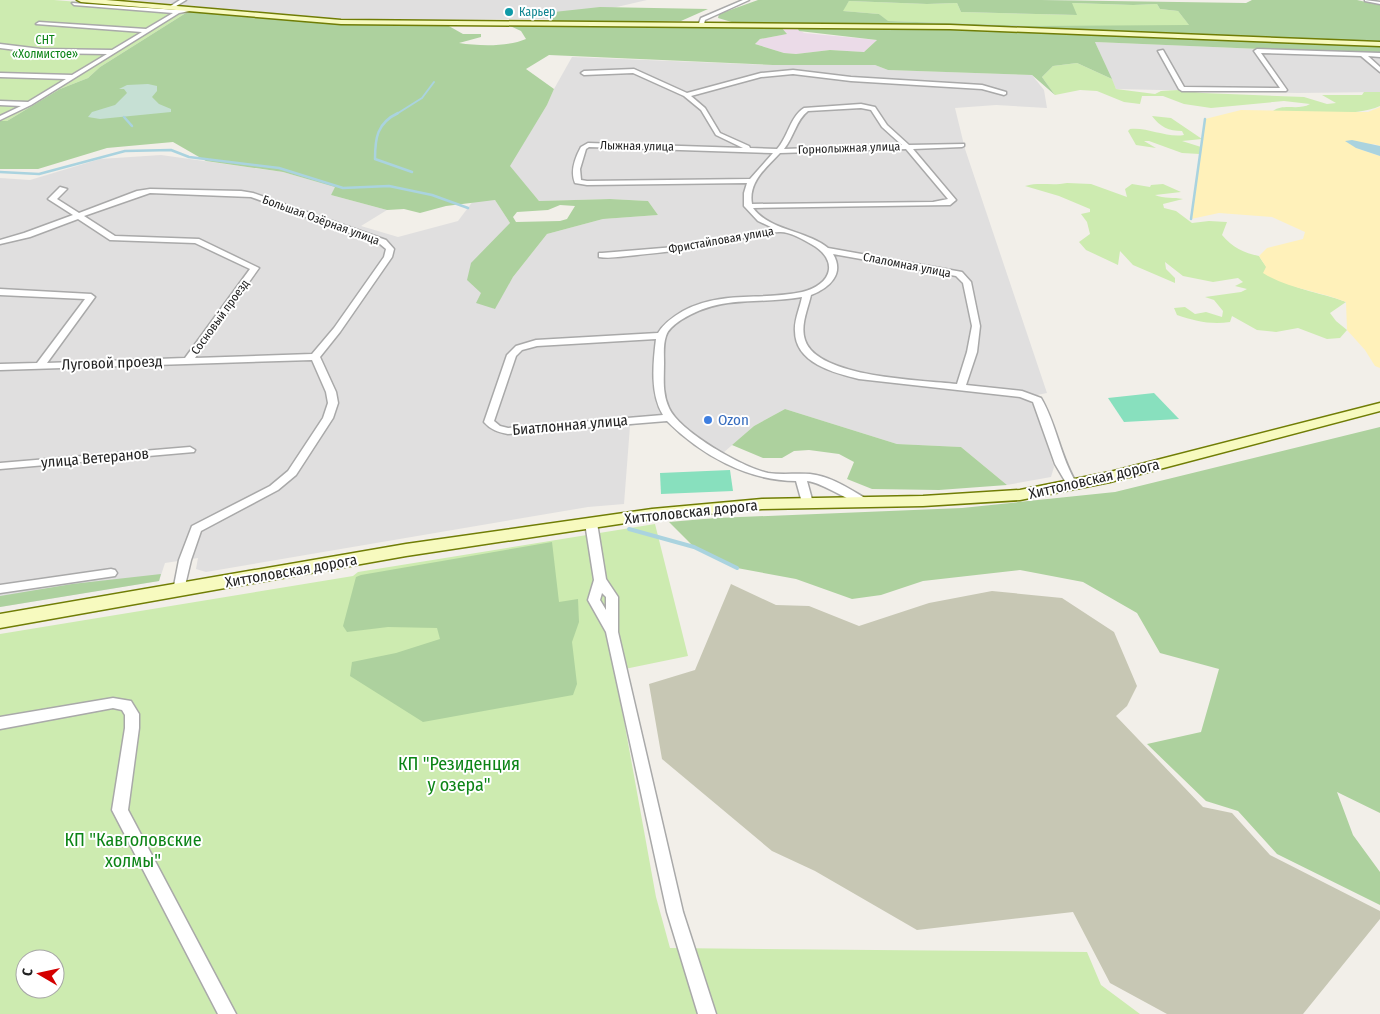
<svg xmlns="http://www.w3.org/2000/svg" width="1380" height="1014" font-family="'Fira Sans Condensed',sans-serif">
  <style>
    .residential { fill: #e0dfdf }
    .industrial { fill: #ebdbe8 }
    .construction { fill: #c7c7b4 }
    .grass { fill: #cdebb0; fill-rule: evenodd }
    .forest { fill: #add19e; fill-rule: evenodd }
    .wetland { fill: #c6e0d4 }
    .sand { fill: #fff1ba }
    .pitch { fill: #88e0be }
    .water { fill: #aad3df }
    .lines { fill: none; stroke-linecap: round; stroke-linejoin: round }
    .stream-far2 { stroke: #aad3df; stroke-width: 2 }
    .stream-far1 { stroke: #aad3df; stroke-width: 2.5 }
    .stream { stroke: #aad3df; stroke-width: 4 }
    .street-casing { stroke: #a9a9a9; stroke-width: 3 }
    .secondary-casing { stroke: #707d05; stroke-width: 3 }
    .street { fill: #fff; fill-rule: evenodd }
    .secondary { fill: #f7fabf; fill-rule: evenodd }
    .culture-dot { fill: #0f9aa8; stroke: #fff; stroke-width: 2 }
    .shop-dot { fill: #3f7fe0; stroke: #fff; stroke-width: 2 }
    .labels { text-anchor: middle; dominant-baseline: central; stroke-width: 4; stroke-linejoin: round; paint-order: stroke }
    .far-culture-label { font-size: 12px; fill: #0d838f; stroke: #fff; text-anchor: start }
    .far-park-label { font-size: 12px; fill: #0c8416; stroke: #fff }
    .far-street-label { font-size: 12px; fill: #222; stroke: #fff }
    .street-label { font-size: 15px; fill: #222; stroke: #fff }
    .shop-label { font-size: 15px; fill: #366cbe; stroke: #fff; text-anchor: start }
    .near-park-label { font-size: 18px; fill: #0c8416; stroke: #fff }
  </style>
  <rect width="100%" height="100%" fill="#f2efe9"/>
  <!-- residential -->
  <g class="residential">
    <polygon points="129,0 647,0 565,19 418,20 322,18"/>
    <polygon points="1095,42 1380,54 1380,92 1298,93 1116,89"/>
    <polygon points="572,57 773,65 875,65 888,70 1032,75 1044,90 1047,108 996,105 955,108 965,149 1047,393 1032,396 1027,400 1034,405 1054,467 1051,477 1007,485 961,447 897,444 785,409 754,426 723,453 692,436 669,418 630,426 624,504 588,507 206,572 196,569 198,558 165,563 159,581 0,607 0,178 30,180 100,159 161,155 283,172 336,187 331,195 387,210 361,226 398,237 458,221 473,201 495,200 510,223 481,293 494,309 513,277 547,234 603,219 658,215 648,201 610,199 539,201 509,166 547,105 554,89"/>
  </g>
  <!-- industrial -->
  <polygon class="industrial" points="782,29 798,29 804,33 877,40 864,52 830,50 796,54 784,53 755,44 760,39 787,34"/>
  <!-- construction -->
  <polygon class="construction" points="731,584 776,605 809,606 859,626 929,603 992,591 1062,598 1114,632 1137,686 1127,706 1116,716 1203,807 1232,813 1270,855 1380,911 1380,919 1303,1014 1167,1014 1110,983 1073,912 917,930 815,871 772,851 662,759 649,684 695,670"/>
  <!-- grass -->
  <g class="grass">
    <polygon points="0,0 54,0 189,11 100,67 88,78 60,89 7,121 0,121"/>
    <polygon points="849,1 927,4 957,3 961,12 1076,15 1071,3 1133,5 1157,4 1160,9 1178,11 1190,26 1031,26 887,21 879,14 842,11"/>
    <path d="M1077,63L1112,79L1116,89L1155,94L1161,91L1179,90L1203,93L1304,97L1327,104L1336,103L1322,95H1362L1364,92H1380V106C1354,118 1303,112 1273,111C1284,103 1298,111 1310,104L1284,101L1211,108L1184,104L1163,96H1142L1140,104L1124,102L1097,91L1080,90L1055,95L1042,77L1053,66Z"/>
    <path d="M1152,116L1171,118L1202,139L1182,141L1201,147L1200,154L1182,153L1149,141H1144L1156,148L1136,145L1128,131L1130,129C1148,127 1166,138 1184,135L1182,131C1169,131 1160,127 1152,116Z"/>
    <path d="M1067,183L1091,184L1127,197L1125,189L1132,184L1150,187L1151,185L1163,184L1181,192L1155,195C1164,199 1174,197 1183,199L1163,204L1164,208L1176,211L1192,223L1209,221L1227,222L1222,235C1232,247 1244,253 1259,256C1280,291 1312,289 1346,302L1330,313L1336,321L1347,330L1340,338L1327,339L1298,328L1276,332L1257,330L1232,316L1230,322C1211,325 1195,321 1177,315L1174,308L1185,307L1195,314L1206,312L1222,317L1223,311L1214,300L1205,297L1241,292L1247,289L1235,286L1243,282L1238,278L1213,282L1183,276L1165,262L1166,269L1175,278V283L1133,265L1120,251L1118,265L1086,250L1079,242L1090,234L1087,222L1081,214L1090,212V209L1059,196L1025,186C1039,182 1053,186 1067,183Z"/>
    <path d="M655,524L688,656L615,671L656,897L670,948L1087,952L1101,985L1140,1014H0V634L353,576L358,572ZM25,959H55V989H25Z"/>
  </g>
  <!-- forest -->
  <g class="forest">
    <path d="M758,0H1041L1246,3L1252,0H1357L1380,5V43L886,24L735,23L718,18L719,14ZM849,1L927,4L957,3L961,12L1077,15L1072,3L1133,5L1157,4L1160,9L1178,11L1189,25L1031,26L888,21L879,14L843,11Z"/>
    <polygon points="600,7 708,9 681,21 548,21 554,12"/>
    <path d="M189,11L354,24L447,25L463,34H481V37L459,43C479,46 507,47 526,39L521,31L508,25L781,27L787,34L760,39L755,44L784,53L796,54L830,50L864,52L877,40L799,31L798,29L803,27L1021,30L1380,45V54L1095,42L1112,79L1077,63L1053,66L1042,77L1055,95L1032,75L888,70L875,65H773L549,55L526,69L554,89L547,105L510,166L539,201L610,199L648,201L658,215L603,219L547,234L513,277L495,309L476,303L481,293L467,280L471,263L510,223L495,200L446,206L420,213L404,209L387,210L331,195L335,187L283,172L206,161L173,142L107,148L38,169H0V121H7L60,89L88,78L100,67ZM560,205L575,206L567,219L560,221L516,222L513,217L517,212L548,210Z"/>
    <polygon points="785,409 897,444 961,447 1007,485 939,490 872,489 847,479 854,462 839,454 809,450 794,451 782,458 763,458 732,445 754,426"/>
    <polygon points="1380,427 1380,813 1337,792 1353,835 1380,872 1380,905 1277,854 1238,811 1206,801 1147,744 1201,732 1219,669 1160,653 1137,613 1083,582 1020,570 923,581 881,595 852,599 796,579 737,568 694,547 669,522 716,518 962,508 1115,492"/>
    <polygon points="552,542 559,602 578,599 579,622 572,642 577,684 573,695 423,722 350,676 352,662 396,653 440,639 437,628 388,627 347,632 343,626 356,577 361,575"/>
    <polygon points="161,574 159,581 0,607 0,596 72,584"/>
  </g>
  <!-- wetland -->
  <polygon class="wetland" points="148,84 157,86 157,91 152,97 159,104 171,109 171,112 100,119 88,117 92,112 115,105 127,93 124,89 119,89 127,85"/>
  <!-- sand -->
  <path class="sand" d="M1380,107V146L1374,144L1356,148L1380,156V368L1375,366L1365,350L1347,330L1346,302C1319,291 1288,289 1263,273L1266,267L1259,256L1267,248L1303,239L1305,232L1272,217L1219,213L1191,219L1205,119L1241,110L1352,112H1368Z"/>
  <!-- pitch -->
  <g class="pitch">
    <polygon points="1154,393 1179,419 1124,422 1108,398"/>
    <polygon points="730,470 733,491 661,494 660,473"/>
  </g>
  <!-- water -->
  <polygon class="water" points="1352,140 1380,146 1380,156 1356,148 1345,141"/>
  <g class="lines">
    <!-- stream-far2 -->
    <polyline class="stream-far2" points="395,115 422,98 434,82"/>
    <!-- stream-far1 -->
    <g class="stream-far1">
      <path d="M398,113C377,123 375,138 375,159L412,172"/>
      <polyline points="124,117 132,126"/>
      <polyline points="0,172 39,174 125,151 171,150 189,157 279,168 343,188 389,186 432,195 468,208"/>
      <polyline points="1191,219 1205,119"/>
    </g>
    <!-- stream -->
    <polyline class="stream" points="629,529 694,547 737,568"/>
    <!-- street casing -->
    <g class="street-casing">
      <g id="street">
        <polygon points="180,0 186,0 173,8 169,7"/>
        <polygon points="743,0 749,0 705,20 704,24 699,23 701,18"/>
        <polygon points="1365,0 1380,2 1380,4 1365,1"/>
        <polygon points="72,3 178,10 192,8 195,10 179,13 31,105 0,120 0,116 21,106 0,105 0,101 28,102 66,79 0,77 0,73 72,75 107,54 41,53 0,48 0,44 41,49 112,50 142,32 36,24 39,22 146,29 173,13 74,5"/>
        <polygon points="1257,49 1380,53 1380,57 1368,56 1380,67 1380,72 1361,56 1261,53 1287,90 1286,91 1182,91 1179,89 1158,51 1163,50 1184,87 1280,88 1254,51"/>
        <path d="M634,69L687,93L761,73L793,70L851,77L982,85L1006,92V94L1004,95L982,89L851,81L793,74L761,77L691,96L705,108L720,133L749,146L750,148L777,149C788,137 790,117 804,108L861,104L875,107L887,125L909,145L964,144V146L962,147L913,149L956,200L950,205L753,208C770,231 806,230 828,248L962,272L971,282L980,326L977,352L966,385L1022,391L1041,398C1057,425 1060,457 1077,484L1076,486H1068L1055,464L1033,402L1020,397L859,379C834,373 795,363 795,331C794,320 800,308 802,297C757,305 723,294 681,320C675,324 668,329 666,336C663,345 664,354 664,363C664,378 662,393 669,408C680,432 742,467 768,473C782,475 796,473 810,474C830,476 848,488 865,498L867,501L865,504C855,506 825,483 807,481L813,503L807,507L803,506L796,481C748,481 701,455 667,421L508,434C498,432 491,430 484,422L507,355L516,346L536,340L658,333C664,323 673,317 683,311C722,290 761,301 802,292C832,285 840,260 811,244C803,239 788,231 779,232C758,233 736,240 716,245C689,250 664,252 637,255C625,256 611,259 599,257V253H602L687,246L773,228L758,221L744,206V193L747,183L587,185L575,183C570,171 575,158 581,147L588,143L743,148L716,135L701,110L684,96L633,73L584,75L581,73L584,71ZM861,108L871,110L882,127L902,145L784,149C794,137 796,120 808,111ZM589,147L773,153L750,179L587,181L581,180L580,169L586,149ZM906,149L948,199L933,202L752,204C748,182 766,168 780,153ZM833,254L956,276L963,283L972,326L967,352L957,384C922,380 817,378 805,340C800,325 808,309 811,295C829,288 845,274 833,254ZM656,339C653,364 650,394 663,415L508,428L500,426L494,421L516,356L522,350L537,346Z"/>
        <path d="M60,187L67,189L57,199L79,213L137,191L150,189L241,191L253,193L386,240L394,249L392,257L340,332L320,357L336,392L338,403L333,418L296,475L278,490L201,531L191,560L183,594H175L173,591L179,560L192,526L270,486L288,471L323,418L328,403L326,392L312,360L0,370V364L37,363L85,299L0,295V289L91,294L95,297L47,363L185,358L250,269L195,243L110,240L78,219L30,237L0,244V240L24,233L73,215L48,199ZM150,193L251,197L380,244L386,249L384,257L334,328L312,354L195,358L259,268L199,239L115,236L84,216Z"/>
        <polygon points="190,447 195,450 194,452 0,469 0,463"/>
        <path d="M591,519L597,523L606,579L618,597V632L683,912L716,1014H698L667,912L606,632L588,600L594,580L585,523ZM602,593L606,597V610L600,600Z"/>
        <polygon points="111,569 115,570 117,573 115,576 0,593 0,585"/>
        <polygon points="113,698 131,701 139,714 139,728 128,810 236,1014 218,1014 112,810 125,728 125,715 122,710 113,708 0,729 0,717"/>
      </g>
    </g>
    <!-- secondary casing -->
    <g class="secondary-casing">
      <g id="secondary">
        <polygon points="77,0 106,0 341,20 950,25 1380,42 1380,46 950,29 341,24 81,2"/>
        <polygon points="1380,403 1380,411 1110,482 1020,500 923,506 762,509 652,519 406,556 0,628 0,614 406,544 652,509 762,499 923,496 1020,490 1110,472"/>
      </g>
    </g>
    <!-- street -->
    <use href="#street" class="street"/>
    <!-- secondary -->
    <use href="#secondary" class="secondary"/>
  </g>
  <!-- markers -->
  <circle class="culture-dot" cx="509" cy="12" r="5"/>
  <circle class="shop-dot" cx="708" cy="420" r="5"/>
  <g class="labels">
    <!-- far-culture labels -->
    <g class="far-culture-label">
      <text x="519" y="12">Карьер</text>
    </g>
    <!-- far-park labels -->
    <g class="far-park-label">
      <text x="45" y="40">СНТ<tspan x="45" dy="14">«Холмистое»</tspan></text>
    </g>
    <!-- far-street labels -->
    <g class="far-street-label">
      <text transform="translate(637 146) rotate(1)">Лыжная улица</text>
      <text transform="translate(849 148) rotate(-2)">Горнолыжная улица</text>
      <text transform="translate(321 220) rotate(20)">Большая Озёрная улица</text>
      <text transform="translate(721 240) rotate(-10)">Фристайловая улица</text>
      <text transform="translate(907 265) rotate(11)">Слаломная улица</text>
      <text transform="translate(220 317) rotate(-54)">Сосновый проезд</text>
    </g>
    <!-- street labels -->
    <g class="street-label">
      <text transform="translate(112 363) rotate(-2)">Луговой проезд</text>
      <text transform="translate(570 425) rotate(-5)">Биатлонная улица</text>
      <text transform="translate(95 458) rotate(-5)">улица Ветеранов</text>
      <text transform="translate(1094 479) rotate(-13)">Хиттоловская дорога</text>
      <text transform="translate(691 512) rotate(-6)">Хиттоловская дорога</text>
      <text transform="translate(291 571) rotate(-10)">Хиттоловская дорога</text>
    </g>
    <!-- shop labels -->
    <g class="shop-label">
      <text x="718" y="420">Ozon</text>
    </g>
    <!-- near-park labels -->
    <g class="near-park-label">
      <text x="459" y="764">КП "Резиденция<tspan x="459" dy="21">у озера"</tspan></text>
      <text x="133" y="840">КП "Кавголовские<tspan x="133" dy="21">холмы"</tspan></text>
    </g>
  </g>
  <!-- north arrow -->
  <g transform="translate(40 974) rotate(279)"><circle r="24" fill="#ffffff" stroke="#a7a7a7"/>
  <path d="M0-4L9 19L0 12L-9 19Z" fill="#d40000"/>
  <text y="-8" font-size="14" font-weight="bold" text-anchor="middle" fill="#222222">С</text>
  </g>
</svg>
